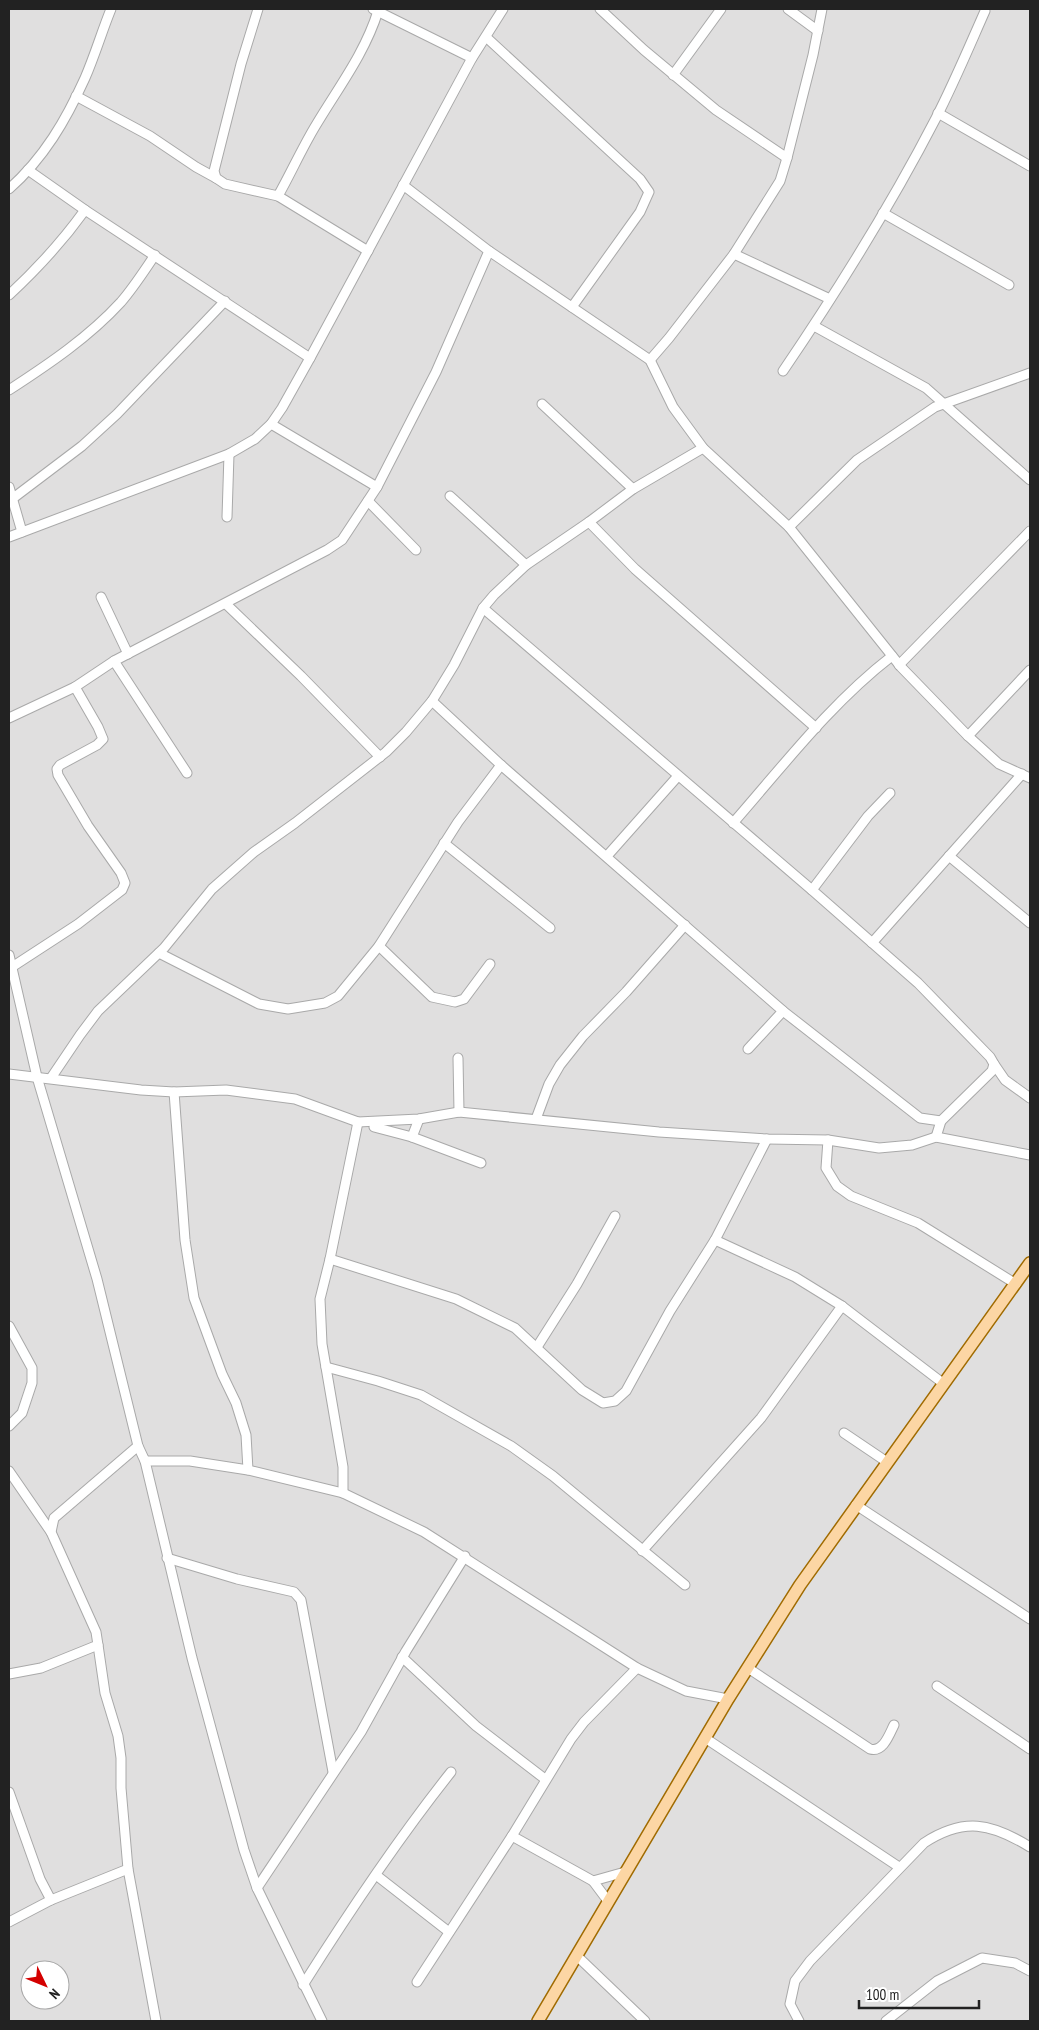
<svg xmlns="http://www.w3.org/2000/svg" width="1039" height="2030" font-family="'PT Sans Narrow',sans-serif">
  <style>
    .residential { fill: #e0dfdf; fill-rule: evenodd }
    .lines { fill: none; stroke-linecap: round; stroke-linejoin: round }
    .minor-casing { stroke: #a9a9a9; stroke-width: 11 }
    .major-casing { stroke: #a06b00; stroke-width: 14 }
    .minor { stroke: #fff; stroke-width: 9 }
    .major { stroke: #fcd6a4; stroke-width: 11 }
  </style>
  <rect width="100%" height="100%" fill="#f2efe9"/>
  <!-- residential -->
  <path class="residential" d="M9,9H1030V2021H9ZM30,1970H60V2000H30Z"/>
  <g class="lines">
    <!-- minor casing -->
    <g class="minor-casing">
      <g id="minor">
        <path d="M258,9L241,64L214,171L216,178L225,184L278,196C291,173 302,148 316,125C338,88 365,53 378,11"/>
        <polyline points="373,9 472,58"/>
        <polyline points="600,9 644,50 716,110 787,158"/>
        <polyline points="788,9 818,31"/>
        <polyline points="486,37 640,179 649,192 640,212 572,307"/>
        <polyline points="673,75 721,9"/>
        <polyline points="76,96 150,136 196,167 216,178"/>
        <polyline points="938,113 1030,166"/>
        <polyline points="28,170 85,210 310,358"/>
        <polyline points="403,185 489,251 650,360 673,407 703,448 789,527 901,667 968,736 999,764 1030,778"/>
        <path d="M9,189C44,158 66,120 85,78C95,55 102,31 111,9"/>
        <polyline points="278,196 368,251"/>
        <polyline points="883,213 1009,285"/>
        <polyline points="734,254 830,299"/>
        <path d="M9,295C37,269 62,242 85,210"/>
        <polyline points="814,326 926,388 1030,480"/>
        <polyline points="650,360 669,338 734,254 780,181 787,158 813,55 822,9"/>
        <path d="M783,371C838,290 891,205 936,118C954,83 969,47 985,11"/>
        <path d="M9,390C49,364 89,337 121,302C134,287 144,271 155,255"/>
        <polyline points="542,404 633,489"/>
        <polyline points="271,424 377,487"/>
        <polyline points="9,487 22,532"/>
        <polyline points="450,496 526,565"/>
        <polyline points="12,499 82,446 117,414 225,301"/>
        <polyline points="368,501 416,550"/>
        <polyline points="227,517 229,454"/>
        <polyline points="589,522 635,569 816,728"/>
        <polyline points="789,527 857,460 935,407 1030,373"/>
        <polyline points="9,537 229,454 255,439 271,424 282,408 310,358 472,58 503,9"/>
        <polyline points="101,597 128,654"/>
        <polyline points="226,604 301,676 380,757"/>
        <polyline points="483,608 812,890 918,983 990,1057 994,1064 992,1071 941,1121 936,1137"/>
        <polyline points="114,661 187,773"/>
        <polyline points="899,665 1030,531"/>
        <polyline points="432,701 501,765 783,1011 920,1118 941,1121"/>
        <polyline points="9,718 75,687 114,661 327,550 342,540 377,487 436,372 489,251"/>
        <polyline points="968,736 1030,670"/>
        <path d="M733,823C783,766 831,703 892,656"/>
        <polyline points="444,843 550,928"/>
        <polyline points="607,856 678,776"/>
        <polyline points="949,856 1030,923"/>
        <polyline points="812,890 868,816 890,793"/>
        <polyline points="872,943 1022,774"/>
        <polyline points="379,946 432,997 455,1002 464,999 490,964"/>
        <polyline points="159,953 259,1004 288,1009 325,1003 338,996 379,946 458,822 501,765"/>
        <polyline points="9,955 37,1077 97,1279 138,1446 145,1461 192,1658 244,1850 257,1888 322,2021"/>
        <polyline points="12,967 78,924 122,890 125,883 121,873 88,826 58,775 57,769 60,765 97,745 103,739 98,727 75,687"/>
        <polyline points="748,1049 783,1011"/>
        <polyline points="458,1058 459,1112"/>
        <polyline points="994,1064 1005,1080 1030,1098"/>
        <polyline points="9,1074 141,1090 174,1092 226,1090 295,1099 358,1122 419,1119 459,1112 659,1132 767,1139 828,1140 879,1148 912,1145 936,1137 1030,1155"/>
        <polyline points="51,1078 80,1035 98,1011 164,948 212,889 254,852 295,823 386,752 406,732 432,701 454,665 483,608 494,595 526,565 589,522 633,489 703,448"/>
        <polyline points="174,1092 185,1240 194,1298 222,1374 236,1403 246,1435 248,1470"/>
        <polyline points="536,1119 549,1084 560,1065 583,1036 626,992 685,925"/>
        <polyline points="374,1127 412,1137 481,1163"/>
        <polyline points="412,1137 419,1119"/>
        <polyline points="828,1140 826,1168 837,1186 851,1196 918,1223 1016,1284"/>
        <polyline points="715,1240 795,1277 842,1306 944,1384"/>
        <polyline points="330,1259 456,1299 515,1328 582,1390 603,1403 615,1401 626,1391 670,1311 715,1240 767,1139"/>
        <polyline points="9,1326 32,1368 32,1383 22,1413 9,1426"/>
        <polyline points="537,1347 577,1284 615,1216"/>
        <polyline points="326,1367 378,1381 421,1395 511,1446 553,1476 685,1585"/>
        <polyline points="844,1433 887,1462"/>
        <polyline points="145,1461 190,1461 248,1470 343,1493 424,1532 637,1668 686,1691 728,1699"/>
        <polyline points="9,1471 51,1532"/>
        <polyline points="343,1493 343,1467 322,1344 320,1299 330,1259 358,1122"/>
        <polyline points="856,1505 1030,1619"/>
        <polyline points="642,1551 761,1418 842,1306"/>
        <polyline points="167,1558 237,1579 294,1592 301,1600 333,1772"/>
        <polyline points="98,1645 105,1693 118,1736 121,1758 121,1788 128,1869 156,2021"/>
        <polyline points="402,1657 476,1726 545,1779"/>
        <path d="M748,1668L870,1749C883,1753 889,1735 894,1725"/>
        <polyline points="9,1674 41,1668 98,1645 96,1632 51,1532 54,1518 138,1446"/>
        <polyline points="937,1686 1030,1749"/>
        <polyline points="705,1738 899,1867"/>
        <polyline points="9,1792 40,1879 51,1900"/>
        <polyline points="512,1836 593,1881 625,1872"/>
        <polyline points="376,1875 449,1932"/>
        <polyline points="593,1881 608,1901"/>
        <polyline points="257,1888 361,1732 406,1651 465,1556"/>
        <polyline points="9,1922 51,1900 128,1869"/>
        <polyline points="577,1956 645,2021"/>
        <polyline points="417,1982 512,1836 571,1739 584,1722 637,1668"/>
        <path d="M303,1985C349,1912 397,1840 451,1772"/>
        <path d="M799,2021L790,2004L795,1981L810,1961L924,1843C964,1817 991,1823 1030,1847"/>
        <polyline points="886,2021 937,1981 982,1958 1015,1963 1030,1971"/>
      </g>
    </g>
    <!-- major casing -->
    <g class="major-casing">
      <polyline id="major" points="538,2021 728,1699 800,1585 1030,1263"/>
    </g>
    <!-- minor -->
    <use href="#minor" class="minor"/>
    <!-- major -->
    <use href="#major" class="major"/>
  </g>
  <!-- border -->
  <rect width="1039" height="2030" fill="none" stroke="#222222" stroke-width="20"/>
  <!-- north arrow -->
  <g transform="translate(45 1985) rotate(133)"><circle r="24" fill="#ffffff" stroke="#a7a7a7"/>
  <path d="M0-4L9 19L0 12L-9 19Z" fill="#d40000"/>
  <text y="-8" font-size="14" font-weight="bold" text-anchor="middle" fill="#222222">N</text>
  </g>
  <!-- scale -->
  <path d="M859 2000v8h120v-8" fill="none" stroke="#222222" stroke-width="2.5"/>
  <text x="866" y="2000" font-size="15" fill="#222222" stroke="#ffffff" stroke-width="4" paint-order="stroke">100 m</text>
</svg>
